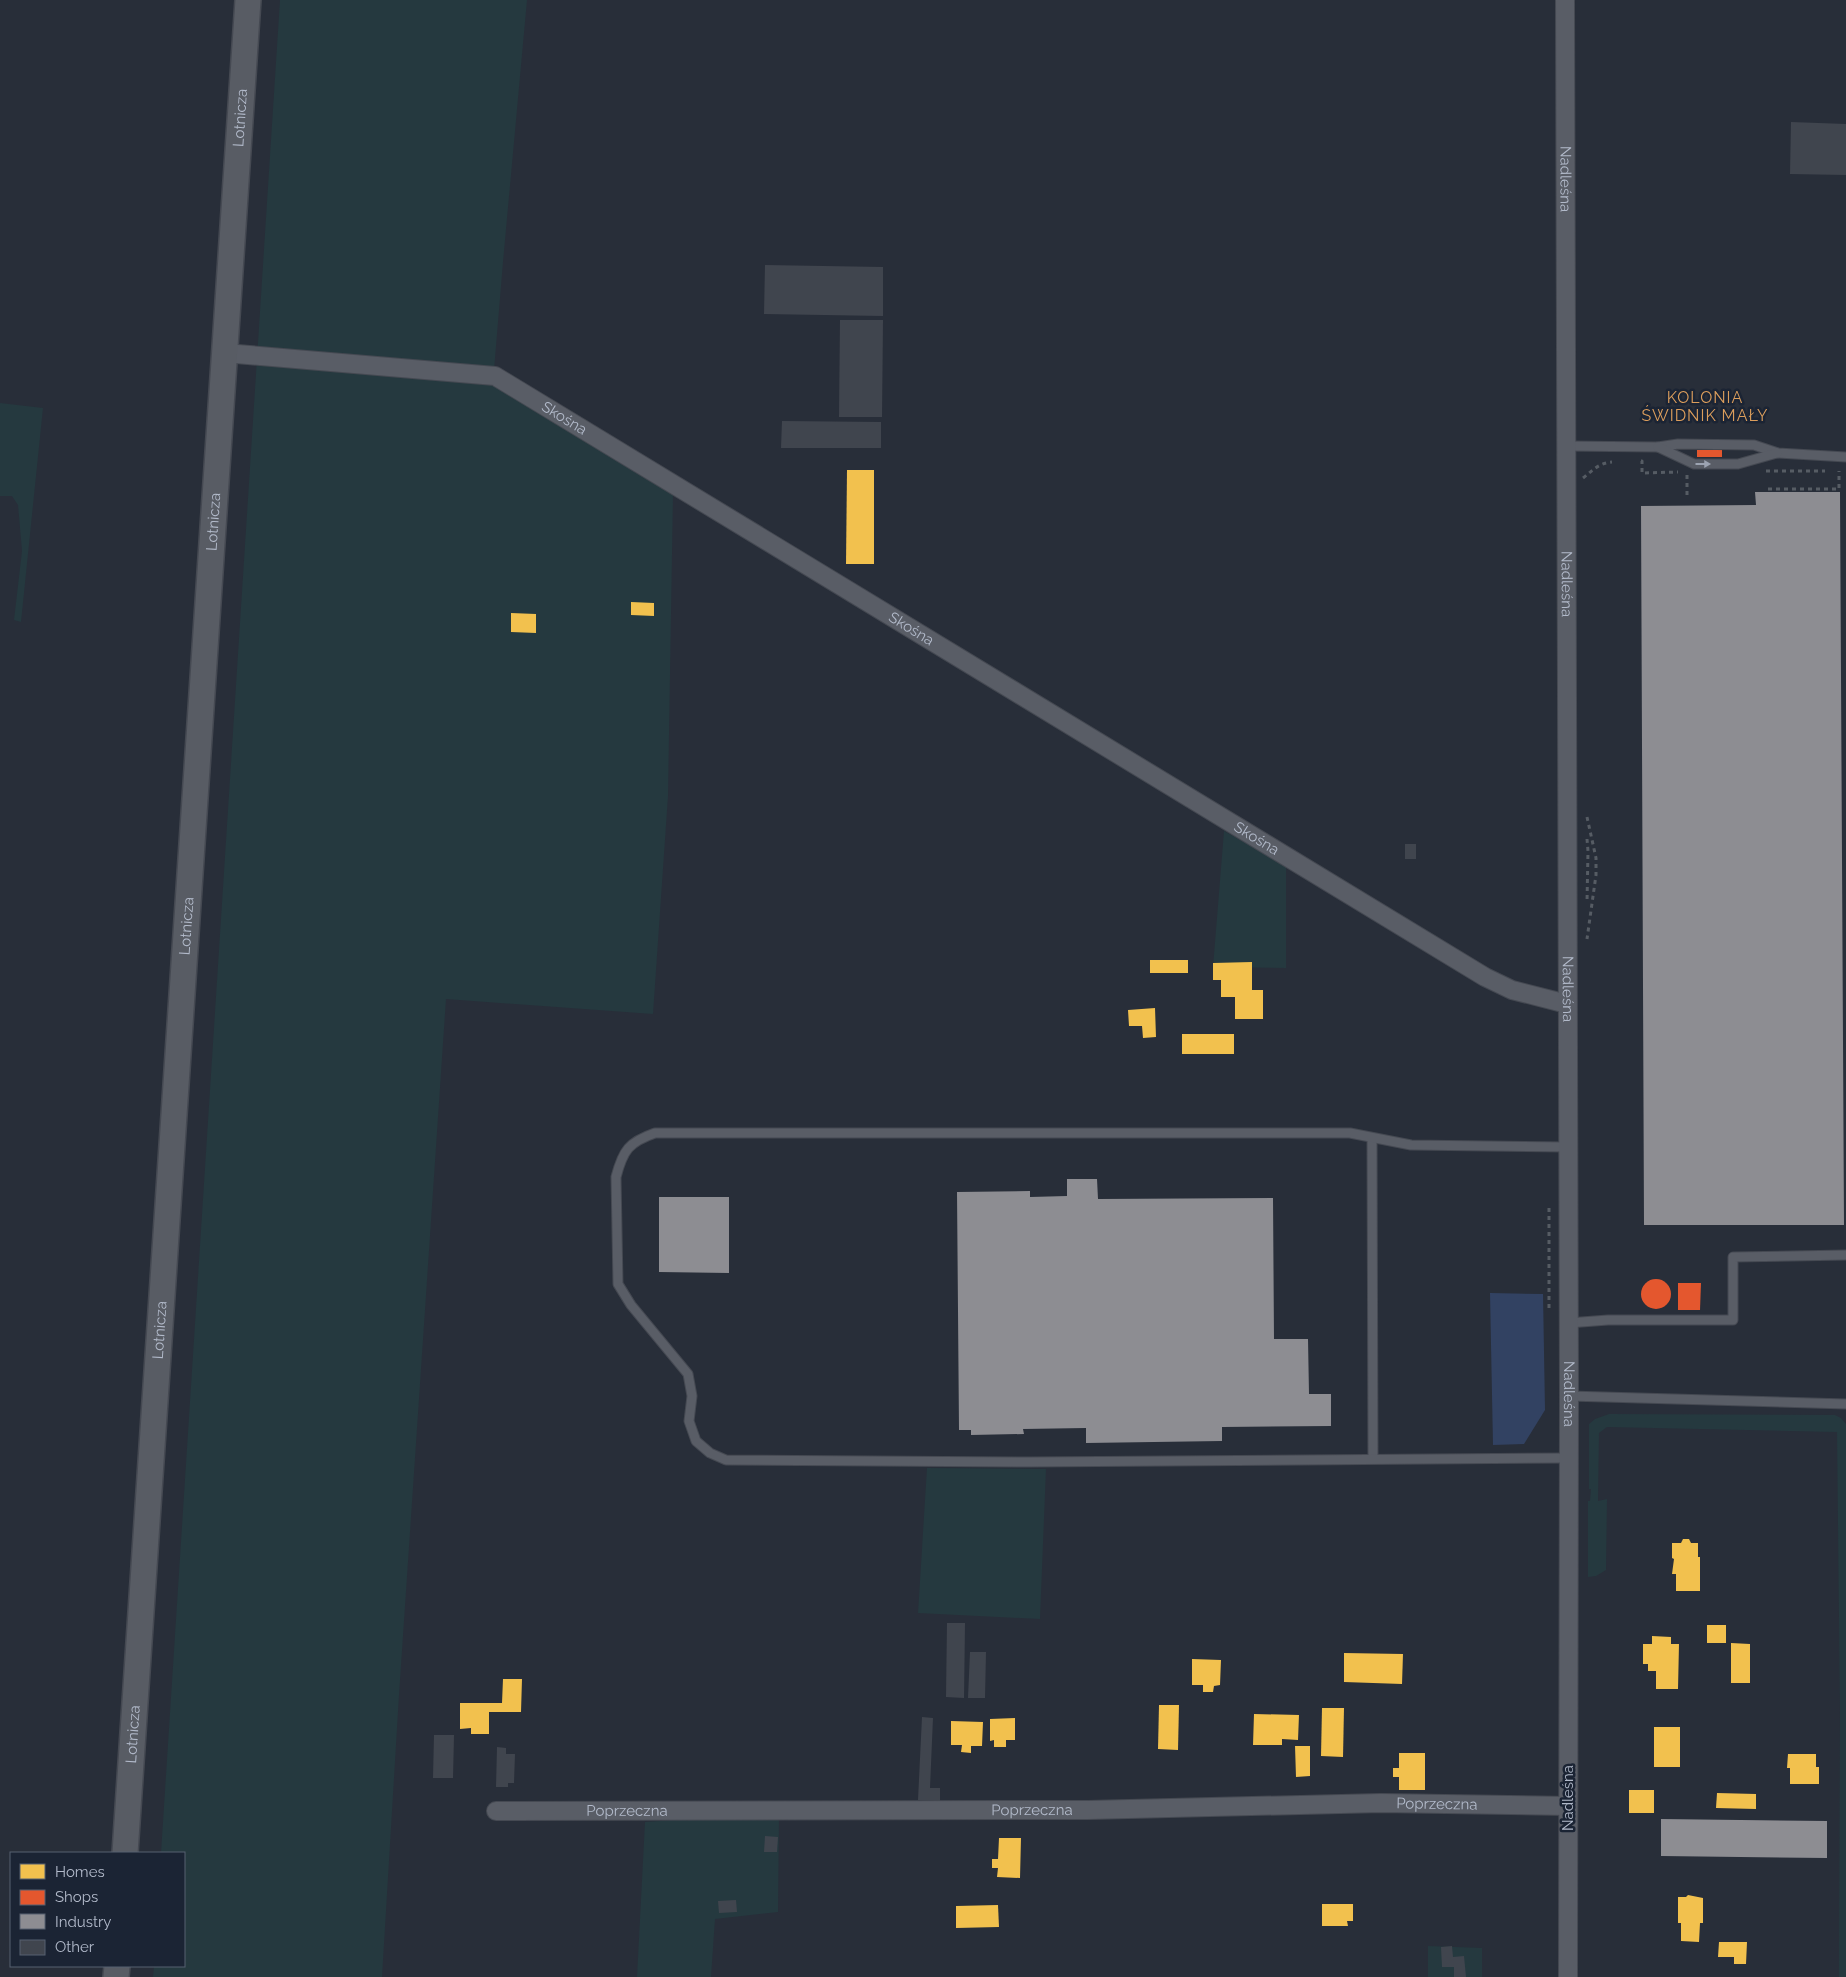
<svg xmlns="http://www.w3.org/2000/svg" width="1846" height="1977" font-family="Raleway,sans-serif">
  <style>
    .green { fill: #25393f }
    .water { fill: #324262 }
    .homes { fill: #f2c14e }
    .shops { fill: #e4572e }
    .industry { fill: #8d8d92 }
    .building { fill: #40454e }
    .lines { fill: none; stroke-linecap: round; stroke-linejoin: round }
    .lane-casing { stroke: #454952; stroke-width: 11 }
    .street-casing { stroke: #454952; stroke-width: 20 }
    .secondary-casing { stroke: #454952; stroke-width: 28 }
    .path { stroke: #565c64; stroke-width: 3; stroke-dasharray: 4 4; stroke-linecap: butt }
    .lane { stroke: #595d66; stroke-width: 9 }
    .street { stroke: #595d66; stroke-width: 18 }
    .secondary { stroke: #585c64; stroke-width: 25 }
    .oneway { fill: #9ca3b1 }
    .labels { text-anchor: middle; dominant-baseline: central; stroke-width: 5; stroke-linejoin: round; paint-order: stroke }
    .street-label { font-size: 15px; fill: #b2baca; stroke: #1b2434 }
    .neighbourhood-label { font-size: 16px; letter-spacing: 1px; fill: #dc9e5c; stroke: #1b2434 }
  </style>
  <rect width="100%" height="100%" fill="#282e39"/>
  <!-- green -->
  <g class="green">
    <polygon points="280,0 527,0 503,262 493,382 673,494 668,796 653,1014 446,999 399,1695 382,1977 153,1977 154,1966 184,1966 184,1853 161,1853"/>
    <polygon points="0,403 43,408 21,622 14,620 22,551 18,505 12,496 0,496"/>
    <polygon points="1224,831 1286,865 1286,968 1213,967"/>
    <polygon points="1609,1414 1835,1415 1841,1418 1846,1424 1846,1977 1839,1977 1840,1710 1837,1432 1607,1427 1599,1433 1598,1501 1607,1499 1606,1570 1596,1576 1588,1577 1588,1501 1590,1501 1591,1489 1589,1489 1589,1424 1595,1419"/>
    <polygon points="927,1468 1046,1469 1040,1619 918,1613"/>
    <polygon points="717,1817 779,1817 778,1912 715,1919 711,1977 637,1977 645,1822"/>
    <polygon points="1428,1946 1482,1948 1482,1977 1428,1977"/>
  </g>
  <!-- water -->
  <polygon class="water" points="1490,1293 1543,1294 1545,1410 1524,1444 1493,1445"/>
  <!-- homes -->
  <g class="homes">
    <polygon points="847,470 874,470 874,564 846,564"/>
    <polygon points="631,602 654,603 654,616 631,615"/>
    <polygon points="511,613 536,614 536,633 511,632"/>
    <rect x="1150" y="960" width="38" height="13"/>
    <polygon points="1252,962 1252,990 1263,990 1263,1019 1235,1019 1235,997 1221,997 1221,980 1213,980 1213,963"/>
    <polygon points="1155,1008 1156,1037 1143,1038 1142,1026 1129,1026 1128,1010"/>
    <rect x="1182" y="1034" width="52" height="20"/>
    <polygon points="1683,1539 1689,1539 1691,1543 1698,1543 1698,1557 1700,1557 1700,1591 1676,1591 1676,1574 1672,1574 1674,1559 1672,1558 1672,1543 1681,1543"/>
    <rect x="1707" y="1625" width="19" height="18"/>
    <polygon points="1652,1636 1671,1637 1671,1644 1679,1644 1678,1689 1656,1689 1656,1671 1648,1671 1648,1664 1643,1664 1643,1644 1652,1644"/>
    <polygon points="1731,1643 1750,1644 1750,1683 1731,1683"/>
    <polygon points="1344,1653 1403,1654 1402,1684 1344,1682"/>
    <polygon points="1192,1659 1221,1660 1220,1685 1214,1686 1213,1692 1203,1692 1203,1685 1192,1685"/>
    <polygon points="503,1679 522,1679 521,1712 489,1712 489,1734 471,1734 471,1728 460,1729 460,1703 502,1703"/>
    <polygon points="1159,1705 1179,1705 1178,1750 1158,1749"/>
    <polygon points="1322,1708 1344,1708 1343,1757 1321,1756"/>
    <polygon points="1254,1714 1299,1715 1298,1740 1282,1739 1282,1745 1253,1745"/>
    <polygon points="1015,1718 1015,1740 1006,1740 1006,1747 994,1747 994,1740 990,1741 990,1719"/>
    <polygon points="951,1721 983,1722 982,1746 971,1746 971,1753 961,1752 962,1745 951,1745"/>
    <rect x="1654" y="1727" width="26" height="40"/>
    <polygon points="1295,1746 1310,1746 1310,1776 1296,1777"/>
    <polygon points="1399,1753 1425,1753 1425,1790 1399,1790 1399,1777 1393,1777 1393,1768 1399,1768"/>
    <polygon points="1788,1754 1816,1754 1816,1767 1819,1767 1819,1784 1790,1784 1790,1768 1787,1768"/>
    <rect x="1629" y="1790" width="25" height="23"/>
    <polygon points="1717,1793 1756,1794 1756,1809 1716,1808"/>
    <polygon points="999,1838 1021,1838 1020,1878 997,1877 998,1868 992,1868 992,1859 998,1859"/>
    <polygon points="1688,1895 1703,1898 1703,1923 1700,1923 1699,1942 1681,1941 1681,1923 1678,1923 1678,1897 1686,1897"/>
    <polygon points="1322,1904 1353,1904 1353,1921 1347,1921 1348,1926 1322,1926"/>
    <polygon points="998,1905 999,1927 956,1928 956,1906"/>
    <polygon points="1719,1942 1747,1942 1746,1964 1734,1964 1734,1957 1718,1957"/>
  </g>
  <!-- shops -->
  <g class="shops">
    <rect x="1697" y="450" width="25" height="7"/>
    <circle cx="1656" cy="1294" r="15"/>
    <polygon points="1678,1283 1701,1283 1700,1310 1678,1310"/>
  </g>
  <!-- industry -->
  <g class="industry">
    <polygon points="1755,492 1840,492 1844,1225 1644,1225 1641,506 1756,505"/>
    <polygon points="1067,1179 1097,1179 1098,1199 1273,1198 1274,1339 1308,1339 1309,1394 1331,1394 1331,1426 1222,1427 1222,1441 1086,1443 1086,1428 1023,1429 1024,1434 971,1435 971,1430 959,1430 957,1192 1030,1191 1030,1197 1067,1196"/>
    <polygon points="659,1197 729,1197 729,1273 659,1272"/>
    <polygon points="1661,1819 1827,1821 1827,1858 1661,1856"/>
  </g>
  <!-- building -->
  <g class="building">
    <polygon points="1791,122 1846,124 1846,175 1790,174"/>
    <polygon points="765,265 883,267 883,316 764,314"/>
    <polygon points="840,320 883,320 882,417 839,417"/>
    <polygon points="782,421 881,422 881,448 781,448"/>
    <rect x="1405" y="844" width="11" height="15"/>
    <polygon points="947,1623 965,1623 964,1698 946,1697"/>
    <polygon points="970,1652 986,1652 985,1698 968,1698"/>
    <polygon points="922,1717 933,1718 930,1788 940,1788 940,1801 918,1800"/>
    <polygon points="434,1735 454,1735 453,1778 433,1778"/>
    <polygon points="497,1747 506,1748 506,1754 515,1754 514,1783 508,1783 508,1787 496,1787"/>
    <polygon points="765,1836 778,1837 777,1852 764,1852"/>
    <polygon points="736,1900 737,1912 719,1913 718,1901"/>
    <polygon points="1452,1946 1453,1957 1464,1956 1466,1977 1454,1977 1454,1967 1442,1967 1441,1947"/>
  </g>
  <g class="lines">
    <!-- lane casing -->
    <g class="lane-casing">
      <g id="lane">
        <polyline points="1565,446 1658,447 1678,444 1754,445 1778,453 1846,457"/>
        <polyline points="1658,447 1694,464 1738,464 1777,453"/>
        <polyline points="1372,1138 1373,1458"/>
        <path d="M1567,1147L1411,1145L1350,1133H655C629,1142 623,1150 616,1177L618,1284L631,1305L688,1374L692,1396L689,1421L696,1441L710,1453L726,1460L1030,1462L1568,1458"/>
        <polyline points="1568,1323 1608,1320 1733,1320 1733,1257 1846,1255"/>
        <polyline points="1569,1396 1846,1404"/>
      </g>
    </g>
    <!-- street casing -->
    <g class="street-casing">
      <g id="street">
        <path id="s1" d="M1565,0L1569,1396L1568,1977"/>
        <path id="s2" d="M225,353L495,376L1485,977L1512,990L1567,1004"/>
        <path id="s3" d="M496,1811L1088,1810L1381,1803L1568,1806"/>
      </g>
    </g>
    <!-- secondary casing -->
    <g class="secondary-casing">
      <g id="secondary">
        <path id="s4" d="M125,1853L248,0"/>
        <polyline points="116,1977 117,1966"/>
      </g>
    </g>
    <!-- path -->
    <g class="path">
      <polyline points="1641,461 1642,461 1642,473 1678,472"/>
      <polyline points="1766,471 1825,471"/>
      <polyline points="1687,475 1687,498"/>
      <path d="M1583,478C1593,470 1599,463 1612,462"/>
      <polyline points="1768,489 1839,489 1839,471"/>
      <polyline points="1587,817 1596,858 1596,875 1587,939"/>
      <polyline points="1587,839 1588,851 1587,902"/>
      <polyline points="1549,1208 1549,1309"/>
    </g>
    <!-- lane -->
    <use href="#lane" class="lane"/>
    <!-- street -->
    <use href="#street" class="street"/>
    <!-- secondary -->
    <use href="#secondary" class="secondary"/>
  </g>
  <!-- one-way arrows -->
  <defs><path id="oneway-solid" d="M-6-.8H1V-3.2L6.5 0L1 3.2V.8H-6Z" transform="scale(1.25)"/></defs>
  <use class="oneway" href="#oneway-solid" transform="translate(1703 464)"/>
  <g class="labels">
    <!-- street labels -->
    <g class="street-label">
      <text stroke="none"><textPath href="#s4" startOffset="1739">Lotnicza</textPath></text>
      <text stroke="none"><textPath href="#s1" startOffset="179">Nadleśna</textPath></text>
      <text stroke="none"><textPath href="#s2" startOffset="352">Skośna</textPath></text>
      <text stroke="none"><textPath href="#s4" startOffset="1334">Lotnicza</textPath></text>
      <text stroke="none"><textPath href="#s1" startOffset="584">Nadleśna</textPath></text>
      <text stroke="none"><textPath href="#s2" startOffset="758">Skośna</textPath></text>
      <text stroke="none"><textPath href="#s2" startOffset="1162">Skośna</textPath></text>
      <text stroke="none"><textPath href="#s4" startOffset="929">Lotnicza</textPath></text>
      <text stroke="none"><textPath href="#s1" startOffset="989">Nadleśna</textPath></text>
      <text stroke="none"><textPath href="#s4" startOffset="524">Lotnicza</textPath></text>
      <text stroke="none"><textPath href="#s1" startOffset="1394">Nadleśna</textPath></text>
      <text stroke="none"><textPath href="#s4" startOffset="119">Lotnicza</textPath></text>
      <text transform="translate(1568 1798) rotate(-90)">Nadleśna</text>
      <text stroke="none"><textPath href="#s3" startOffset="941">Poprzeczna</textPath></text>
      <text stroke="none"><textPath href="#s3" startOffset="131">Poprzeczna</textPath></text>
      <text stroke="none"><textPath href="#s3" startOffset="536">Poprzeczna</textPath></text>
    </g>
    <!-- neighbourhood labels -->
    <g class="neighbourhood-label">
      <text x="1705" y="397">KOLONIA<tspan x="1705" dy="18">ŚWIDNIK MAŁY</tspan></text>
    </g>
  </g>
  <!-- legend -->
  <rect x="10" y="1852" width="175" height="115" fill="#1b2434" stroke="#576070"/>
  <rect x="20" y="1864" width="25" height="15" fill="#f2c14e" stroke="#576070"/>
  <text x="55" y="1877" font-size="15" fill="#b2baca">Homes</text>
  <rect x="20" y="1890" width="25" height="15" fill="#e4572e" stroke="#576070"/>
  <text x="55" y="1902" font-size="15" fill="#b2baca">Shops</text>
  <rect x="20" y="1914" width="25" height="15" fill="#8d8d92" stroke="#576070"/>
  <text x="55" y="1927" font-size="15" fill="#b2baca">Industry</text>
  <rect x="20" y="1940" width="25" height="15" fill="#40454e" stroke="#576070"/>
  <text x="55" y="1952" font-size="15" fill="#b2baca">Other</text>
</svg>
